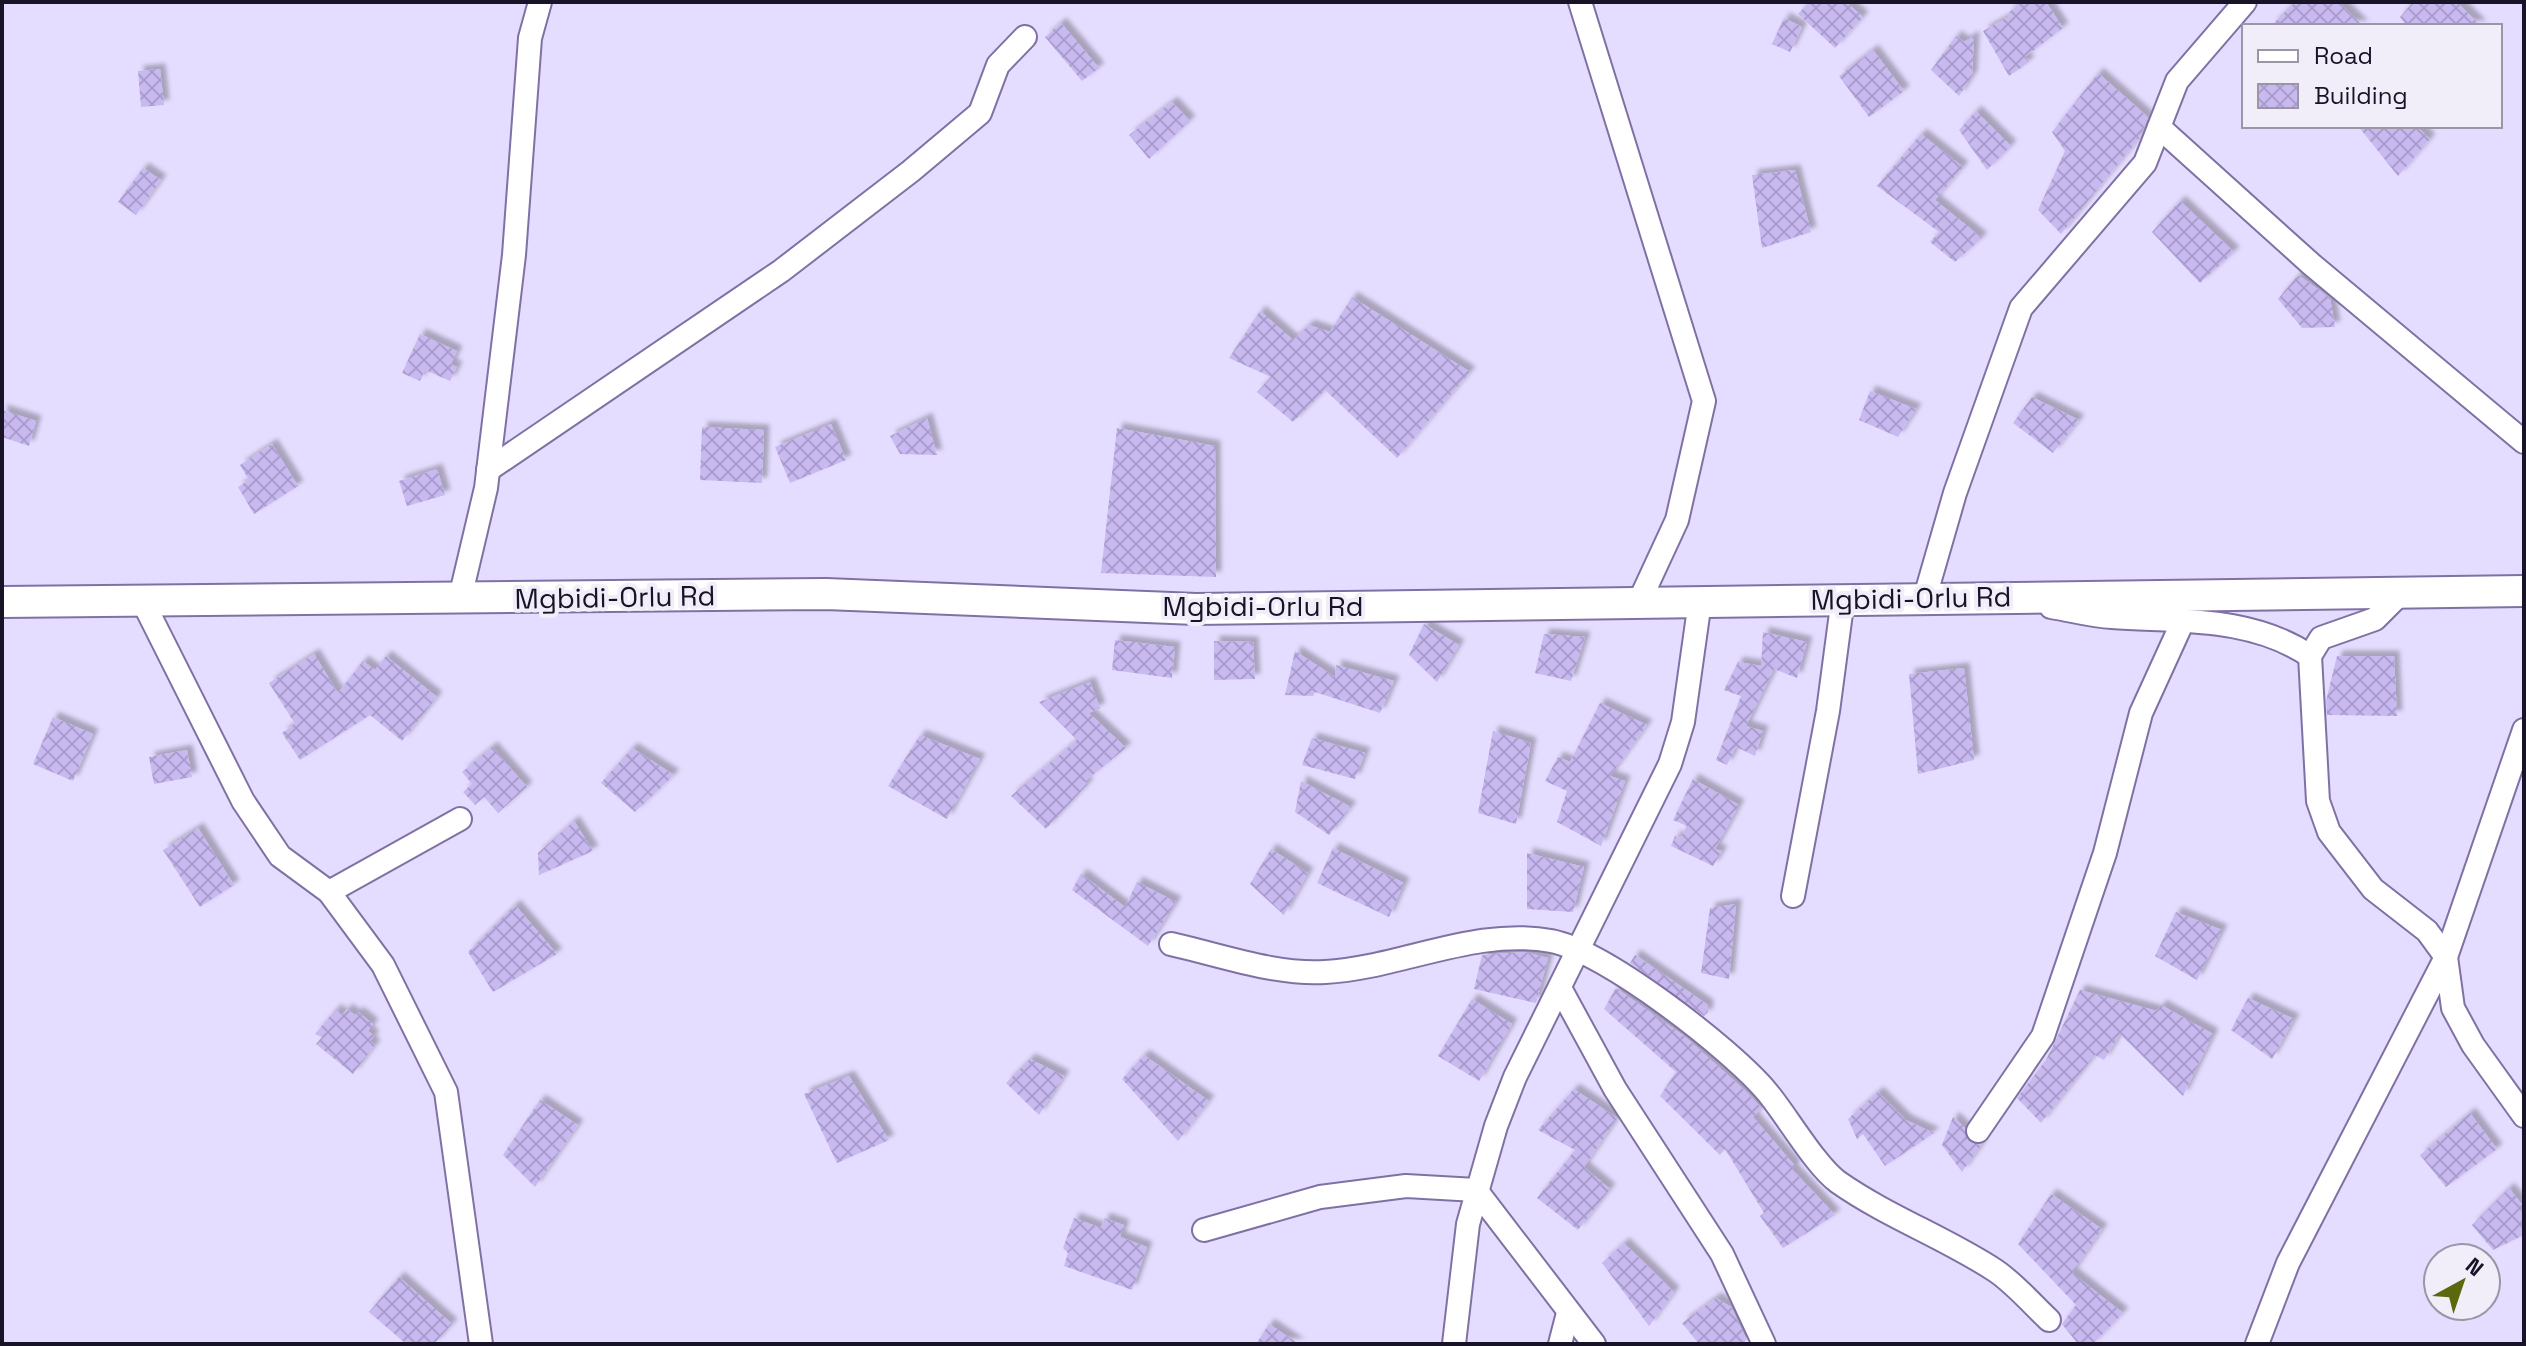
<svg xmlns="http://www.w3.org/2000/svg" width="2526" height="1346" font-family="'Space Grotesk',sans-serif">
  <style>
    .building { fill: url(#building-cross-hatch); filter: url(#shadow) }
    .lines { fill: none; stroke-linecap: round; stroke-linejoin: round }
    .minor-casing { stroke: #8071a4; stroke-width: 26 }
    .secondary-casing { stroke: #8071a4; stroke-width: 34 }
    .minor { stroke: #fff; stroke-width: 22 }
    .secondary { stroke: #fff; stroke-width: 30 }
    .labels { text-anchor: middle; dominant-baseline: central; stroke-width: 8; stroke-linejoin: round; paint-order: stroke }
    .street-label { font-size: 28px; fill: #191327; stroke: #f1eef9 }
  </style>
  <defs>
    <pattern id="building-cross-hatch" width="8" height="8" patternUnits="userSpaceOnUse" patternTransform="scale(2)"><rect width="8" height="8" fill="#c8b9f0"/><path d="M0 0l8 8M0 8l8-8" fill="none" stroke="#ab9ece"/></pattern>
    <filter id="shadow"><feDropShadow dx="5.5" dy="-5.5" stdDeviation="2" flood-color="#0004"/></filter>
  </defs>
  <rect width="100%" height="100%" fill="#e5ddff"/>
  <!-- building -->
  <g class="building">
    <polygon points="1809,2 1846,2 1863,17 1835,48 1798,14"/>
    <polygon points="2022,2 2046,2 2063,28 2025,57 2029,62 2009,76 1983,31 2010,16 2008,13"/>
    <polygon points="2295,2 2339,2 2363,26 2271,26"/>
    <polygon points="2413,2 2457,2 2481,26 2407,26 2400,17"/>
    <polygon points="1784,18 1802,27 1790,52 1772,44"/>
    <polygon points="1061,23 1099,68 1082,81 1045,37"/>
    <polygon points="1956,36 1964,42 1974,36 1972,76 1959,96 1931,70"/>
    <polygon points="1873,50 1904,91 1869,117 1839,76"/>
    <polygon points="160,69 164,105 141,107 138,71"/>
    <polygon points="2098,73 2148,117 2140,137 2061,234 2038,210 2065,151 2052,132"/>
    <polygon points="1172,102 1190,121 1149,159 1129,135"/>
    <polygon points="1976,111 2011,146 1987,170 1959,130"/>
    <polygon points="2358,126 2416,126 2430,139 2398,176"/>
    <polygon points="1921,134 1963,167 1935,200 1982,238 1955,262 1930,242 1939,232 1877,186"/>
    <polygon points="143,168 161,180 136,215 118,202"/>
    <polygon points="1795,170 1811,232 1762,248 1752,175"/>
    <polygon points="2180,201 2234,252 2200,283 2152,232"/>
    <polygon points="2298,275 2330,298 2335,327 2302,328 2278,299"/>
    <polygon points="1352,297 1470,372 1397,458 1325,390 1293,422 1257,392 1271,377 1229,358 1260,311 1293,340 1309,325 1330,332"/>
    <polygon points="420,334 457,351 451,364 457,367 450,381 425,370 420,381 402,373"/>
    <polygon points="1870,391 1916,409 1898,437 1859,420"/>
    <polygon points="2032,397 2079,420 2053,453 2013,423"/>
    <polygon points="2,410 36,421 29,446 2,437"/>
    <polygon points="927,418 937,455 900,454 890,436"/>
    <polygon points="831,424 846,460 790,483 775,447"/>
    <polygon points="702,427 764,430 762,483 700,480"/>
    <polygon points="1117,428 1215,446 1216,577 1101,573"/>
    <polygon points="272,444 298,486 254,514 238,487 249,480 240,465"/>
    <polygon points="437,469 445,495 407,506 399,481"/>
    <polygon points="1424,624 1459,645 1437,682 1409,655"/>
    <polygon points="1763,632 1807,642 1797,678 1774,669 1746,726 1763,731 1755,756 1736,747 1727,765 1716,760 1741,696 1724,690 1738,662 1761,666"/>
    <polygon points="1544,634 1585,637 1571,681 1535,673"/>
    <polygon points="1115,640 1175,647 1172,678 1112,670"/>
    <polygon points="1214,641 1253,642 1255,679 1214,680"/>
    <polygon points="1295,651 1335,677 1336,665 1394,681 1380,713 1315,692 1313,696 1285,695"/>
    <polygon points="314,654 338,693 363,661 375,670 386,656 437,697 402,741 370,715 300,760 282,733 295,724 269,683"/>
    <polygon points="2337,656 2394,656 2397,716 2327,715 2326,701"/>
    <polygon points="1964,668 1974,760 1918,774 1909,674"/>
    <polygon points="1090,682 1100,708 1089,713 1126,748 1084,782 1088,784 1046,829 1011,796 1077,740 1039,702"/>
    <polygon points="1600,703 1647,725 1610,776 1625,781 1601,846 1557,822 1567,791 1545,781 1558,757 1570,762"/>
    <polygon points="53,717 93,734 73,781 33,764"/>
    <polygon points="1493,731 1531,743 1516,824 1478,813"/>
    <polygon points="920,735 980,759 947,819 888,786"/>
    <polygon points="1312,738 1365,753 1355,779 1302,765"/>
    <polygon points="492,747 527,787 498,813 484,797 475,805 463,792 472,784 462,772"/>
    <polygon points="632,748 674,775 635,812 601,783"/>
    <polygon points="187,750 192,777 154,784 149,757"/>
    <polygon points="1693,779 1739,805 1715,849 1722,851 1713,866 1671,846 1675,836 1680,838 1687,826 1673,820"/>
    <polygon points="1301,781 1351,807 1329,835 1295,812"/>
    <polygon points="574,821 593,851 539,875 538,853"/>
    <polygon points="198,828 234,885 200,907 163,850"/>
    <polygon points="1333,848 1404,883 1389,917 1317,883"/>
    <polygon points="1271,849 1308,873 1284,915 1250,884"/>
    <polygon points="1527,853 1584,867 1573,912 1527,909"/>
    <polygon points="1081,874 1125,907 1137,882 1176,902 1148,946 1072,890"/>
    <polygon points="1736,904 1729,979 1701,973 1710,908"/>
    <polygon points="515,905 557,954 493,992 468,952"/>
    <polygon points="2176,912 2222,930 2197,980 2155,956"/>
    <polygon points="1525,952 1548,958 1536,1003 1474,989 1482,955"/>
    <polygon points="1635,955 1708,1005 1708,1012 1704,1016 1630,963"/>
    <polygon points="1616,988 1684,1036 1749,1094 1761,1108 1753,1117 1795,1166 1792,1169 1835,1215 1783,1248 1760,1216 1764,1213 1725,1149 1720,1155 1660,1096 1676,1072 1604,1009"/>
    <polygon points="2080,990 2157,1011 2161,1005 2213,1034 2183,1096 2120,1034 2104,1060 2095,1055 2041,1123 2017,1098 2046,1060"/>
    <polygon points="2248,998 2294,1019 2272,1059 2231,1030"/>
    <polygon points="1472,999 1512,1024 1479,1081 1438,1056"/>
    <polygon points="336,1009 342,1015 347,1009 355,1015 358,1012 373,1024 368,1031 374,1036 370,1041 375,1045 353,1074 316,1044 322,1037 315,1034"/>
    <polygon points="1144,1055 1209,1101 1178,1141 1122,1079"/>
    <polygon points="1030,1059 1064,1076 1039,1115 1006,1083"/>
    <polygon points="849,1076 889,1140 837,1163 804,1094"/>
    <polygon points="1574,1089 1617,1118 1584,1167 1610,1189 1578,1230 1537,1198 1575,1150 1538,1130"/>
    <polygon points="1878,1092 1906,1120 1934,1133 1885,1166 1863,1134 1857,1139 1848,1119"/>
    <polygon points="540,1100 578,1125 535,1187 503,1155"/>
    <polygon points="2470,1113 2497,1149 2446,1187 2420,1155"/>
    <polygon points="1953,1117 1965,1128 1970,1142 1982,1144 1962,1172 1942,1145"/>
    <polygon points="2509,1188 2524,1207 2524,1235 2493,1250 2472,1225"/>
    <polygon points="2051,1194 2102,1229 2072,1273 2123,1313 2093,1344 2078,1344 2062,1324 2076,1305 2018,1244"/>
    <polygon points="1074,1218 1101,1228 1104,1218 1124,1225 1120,1237 1147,1247 1132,1290 1064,1266 1068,1253 1063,1248"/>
    <polygon points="1624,1243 1674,1292 1649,1326 1602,1263"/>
    <polygon points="399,1277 452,1324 434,1344 406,1344 369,1312"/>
    <polygon points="1716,1298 1731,1307 1746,1339 1744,1344 1699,1344 1682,1323"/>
    <polygon points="1269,1324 1299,1344 1256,1344"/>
  </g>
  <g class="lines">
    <!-- minor casing -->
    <g class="minor-casing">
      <g id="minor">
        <polyline points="1580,2 1704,401 1677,520 1639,602"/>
        <polyline points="2159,127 2311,264 2524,442"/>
        <polyline points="488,470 781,271 911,171 980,113 998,65 1025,37"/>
        <polyline points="2402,592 2375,619 2321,638 2310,656 2318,801 2329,832 2373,889 2427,931 2446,957 2453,1008 2473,1045 2524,1116"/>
        <polyline points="1925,597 1955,493 2021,308 2145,163 2177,81 2245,2"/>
        <polyline points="460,598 486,488 514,255 530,38 540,2"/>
        <polyline points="143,602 243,801 280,856 329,892 383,965 446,1092 481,1344"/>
        <path d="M2051,607C2071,610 2091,616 2112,617C2179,622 2251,616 2310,656"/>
        <polyline points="329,892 460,819"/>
        <polyline points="1793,896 1828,711 1843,598"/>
        <path d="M1171,944C1220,955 1275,975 1325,972C1400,968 1476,927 1551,941C1605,951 1731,1049 1767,1092C1787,1116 1815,1165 1838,1182C1888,1217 1946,1238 1996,1271C2015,1284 2032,1304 2049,1320"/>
        <polyline points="1560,988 1615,1089 1722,1254 1764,1344"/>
        <polyline points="1978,1131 2043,1036 2105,853 2141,713 2183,621"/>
        <polyline points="1204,1230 1320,1197 1406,1186 1476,1190 1594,1344"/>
        <polyline points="1454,1344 1468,1224 1496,1126 1515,1077 1670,764 1683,722 1700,601"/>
        <polyline points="1560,1344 1568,1313"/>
        <polyline points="2257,1344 2288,1263 2446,957 2524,730"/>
      </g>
    </g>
    <!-- secondary casing -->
    <g class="secondary-casing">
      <polyline id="secondary" points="2,602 826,594 1196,609 2524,591"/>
    </g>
    <!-- minor -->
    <use href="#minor" class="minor"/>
    <!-- secondary -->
    <use href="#secondary" class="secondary"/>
  </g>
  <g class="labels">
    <!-- street labels -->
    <g class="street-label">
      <text transform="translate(615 597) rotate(-1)">Mgbidi-Orlu Rd</text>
      <text transform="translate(1911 598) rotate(-1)">Mgbidi-Orlu Rd</text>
      <text x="1263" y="606">Mgbidi-Orlu Rd</text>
    </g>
  </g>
  <!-- border -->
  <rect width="2526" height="1346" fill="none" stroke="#191327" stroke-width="8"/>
  <!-- legend -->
  <rect x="2242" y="24" width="260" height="104" fill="#f1eef9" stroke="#9b96a5" stroke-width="2"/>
  <rect x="2258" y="50" width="40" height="12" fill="#ffffff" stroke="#9b96a5" stroke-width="2"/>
  <text x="2314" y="64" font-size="24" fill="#191327">Road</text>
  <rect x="2258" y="84" width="40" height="24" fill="url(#building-cross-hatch)" stroke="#9b96a5" stroke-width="2"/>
  <text x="2314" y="104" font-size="24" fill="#191327">Building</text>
  <!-- north arrow -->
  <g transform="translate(2462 1282) rotate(40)"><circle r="38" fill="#f1eef9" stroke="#9b96a5" stroke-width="2"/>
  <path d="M0-6L14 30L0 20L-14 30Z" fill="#5c680d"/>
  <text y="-12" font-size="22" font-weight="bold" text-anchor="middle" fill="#191327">N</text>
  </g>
</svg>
